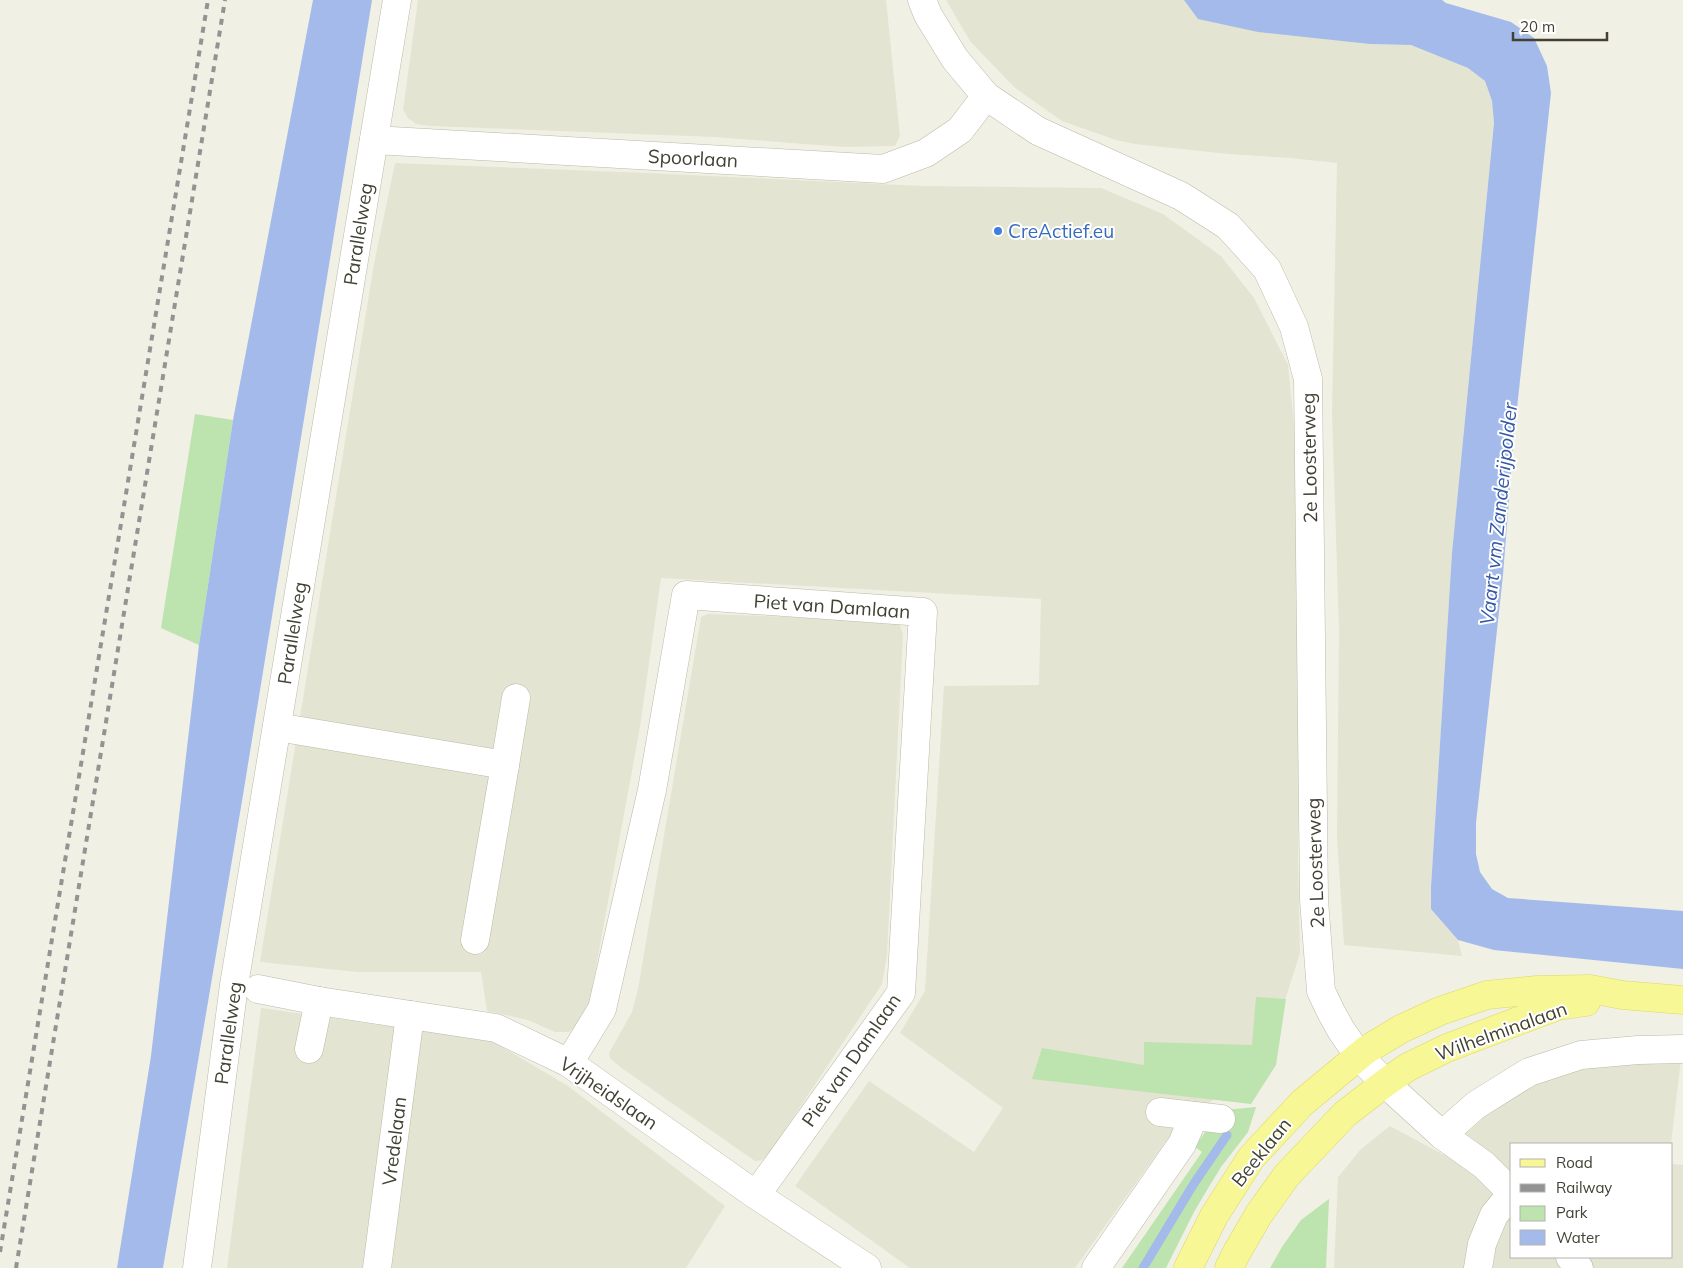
<svg xmlns="http://www.w3.org/2000/svg" width="1683" height="1268" font-family="Mulish,sans-serif">
  <style>
    .residential { fill: #e4e4d2 }
    .green { fill: #bde3ae }
    .water { fill: #a3baeb }
    .lines { fill: none; stroke-linecap: round; stroke-linejoin: round }
    .stream { stroke: #a3baeb; stroke-width: 9 }
    .minor-casing { stroke: #bbbaa7; stroke-width: 29 }
    .major-casing { stroke: #dcd867; stroke-width: 29 }
    .minor { stroke: #fff; stroke-width: 28 }
    .major { stroke: #f8f796; stroke-width: 28 }
    .rail { stroke: #939393; stroke-width: 4; stroke-dasharray: 6 6; stroke-linecap: butt }
    .shop-dot { fill: #3f7fe0; stroke: #fff; stroke-width: 2 }
    .labels { text-anchor: middle; dominant-baseline: central; stroke-width: 4; stroke-linejoin: round; paint-order: stroke }
    .street-label { font-size: 19px; fill: #424134; stroke: #fff }
    .shop-label { font-size: 19px; fill: #366cbe; stroke: #fff; text-anchor: start }
    .water-label { font-size: 20px; font-style: italic; fill: #3558a7; stroke: #fff }
  </style>
  <rect width="100%" height="100%" fill="#f1f0e4"/>
  <!-- residential -->
  <g class="residential">
    <polygon points="418,0 886,0 900,136 895,146 845,147 714,137 431,126 416,124 408,118 403,110"/>
    <polygon points="946,0 1373,0 1370,44 1411,45 1468,68 1485,81 1492,101 1494,123 1452,553 1431,887 1431,909 1458,940 1462,956 1344,945 1337,838 1339,630 1332,413 1337,163 1290,158 1228,154 1135,144 1116,140 1062,121 1014,87 970,41"/>
    <polygon points="395,163 647,173 923,186 1101,188 1163,214 1221,256 1254,298 1288,365 1295,434 1299,697 1298,858 1300,953 1269,1051 1166,1141 1075,1268 910,1268 795,1186 869,1081 974,1152 1003,1108 900,1033 925,991 944,686 1039,685 1041,599 661,578 640,727 590,1000 580,1022 569,1032 555,1032 528,1020 487,1011 481,972 358,972 260,962 374,264"/>
    <polygon points="708,614 894,621 899,623 903,634 887,955 882,984 770,1152 762,1160 755,1161 620,1067 610,1058 609,1053 632,1012 638,989 701,617"/>
    <polygon points="261,1008 492,1041 568,1086 725,1206 686,1268 227,1268"/>
    <polygon points="1681,1059 1671,1144 1512,1144 1512,1257 1672,1257 1672,1164 1683,1165 1683,1268 1334,1268 1338,1177 1361,1149 1390,1126 1444,1155 1488,1113 1520,1089 1592,1063"/>
  </g>
  <!-- green -->
  <g class="green">
    <polygon points="195,414 233,420 199,645 161,628"/>
    <polygon points="1256,997 1286,999 1276,1065 1251,1104 1032,1079 1042,1048 1144,1065 1144,1042 1252,1045"/>
    <polygon points="1256,1107 1248,1132 1221,1167 1207,1190 1194,1212 1166,1268 1122,1268 1202,1152 1195,1147 1207,1129 1225,1110"/>
    <polygon points="1329,1199 1326,1268 1270,1268 1282,1247 1301,1220"/>
  </g>
  <!-- water -->
  <g class="water">
    <polygon points="313,0 372,0 243,795 163,1268 117,1268 151,1056 199,645 233,420"/>
    <polygon points="1184,0 1442,0 1446,3 1511,22 1534,38 1547,66 1551,93 1514,436 1503,575 1476,823 1476,854 1480,872 1492,889 1508,898 1683,911 1683,969 1494,950 1458,940 1431,909 1431,887 1452,553 1494,123 1492,101 1485,81 1468,68 1411,45 1370,44 1258,32 1198,19"/>
  </g>
  <g class="lines">
    <!-- stream -->
    <polyline class="stream" points="1143,1268 1193,1185 1227,1135"/>
    <!-- minor casing -->
    <g class="minor-casing">
      <g id="minor">
        <polyline points="922,0 928,15 955,59 986,96 1038,131 1181,196 1228,226 1267,269 1294,327 1308,379 1314,900 1321,991 1331,1012 1341,1030 1359,1056 1385,1083 1442,1135 1484,1165 1512,1193"/>
        <polyline points="374,140 883,169 926,153 960,130 986,96"/>
        <polyline points="277,727 505,765 516,698"/>
        <polyline points="475,940 505,765"/>
        <polyline points="258,989 319,1001 496,1028 569,1063 756,1195 867,1268"/>
        <polyline points="309,1049 319,1001"/>
        <polyline points="569,1063 602,1009 652,790 686,595 923,612 901,993 756,1195"/>
        <polyline points="1160,1112 1221,1119"/>
        <polyline points="1442,1135 1476,1105 1529,1072 1581,1055 1638,1050 1683,1049"/>
        <polyline points="1570,1257 1579,1268"/>
        <polyline points="197,1268 234,985 397,0"/>
        <polyline points="377,1268 410,1015"/>
        <polyline points="1096,1268 1182,1144 1194,1116"/>
        <polyline points="1478,1268 1482,1244 1494,1215 1512,1193"/>
      </g>
    </g>
    <!-- major casing -->
    <g class="major-casing">
      <g id="major">
        <polyline points="1188,1268 1214,1216 1251,1158 1302,1103 1366,1050 1401,1029 1440,1011 1487,995 1537,990 1590,989 1622,995 1683,1000"/>
        <polyline points="1229,1268 1237,1252 1259,1214 1287,1175 1345,1114 1385,1083 1408,1067 1447,1048 1558,1006 1586,1002"/>
      </g>
    </g>
    <!-- minor -->
    <use href="#minor" class="minor"/>
    <!-- major -->
    <use href="#major" class="major"/>
    <!-- rail -->
    <g class="rail">
      <polyline points="0,1252 208,0"/>
      <polyline points="16,1268 225,0"/>
    </g>
  </g>
  <!-- markers -->
  <circle class="shop-dot" cx="998" cy="231" r="5"/>
  <g class="labels">
    <!-- street labels -->
    <g class="street-label">
      <text transform="translate(693 158) rotate(3)">Spoorlaan</text>
      <text transform="translate(358 234) rotate(-81)">Parallelweg</text>
      <text transform="translate(1309 458) rotate(-91)">2e Loosterweg</text>
      <text transform="translate(832 606) rotate(4)">Piet van Damlaan</text>
      <text transform="translate(292 633) rotate(-81)">Parallelweg</text>
      <text transform="translate(1315 863) rotate(-92)">2e Loosterweg</text>
      <text transform="translate(1501 1031) rotate(-20)">Wilhelminalaan</text>
      <text transform="translate(228 1033) rotate(-82)">Parallelweg</text>
      <text transform="translate(851 1060) rotate(-55)">Piet van Damlaan</text>
      <text transform="translate(609 1093) rotate(34)">Vrijheidslaan</text>
      <text transform="translate(394 1141) rotate(-83)">Vredelaan</text>
      <text transform="translate(1261 1152) rotate(-51)">Beeklaan</text>
    </g>
    <!-- shop labels -->
    <g class="shop-label">
      <text x="1008" y="231">CreActief.eu</text>
    </g>
    <!-- water labels -->
    <g class="water-label">
      <text transform="translate(1498 514) rotate(-84)">Vaart vm Zanderijpolder</text>
    </g>
  </g>
  <!-- legend -->
  <rect x="1510" y="1143" width="162" height="115" fill="#ffffff" stroke="#b3b3ae"/>
  <rect x="1520" y="1159" width="25" height="8" fill="#f8f796" stroke="#b3b3ae"/>
  <text x="1556" y="1168" font-size="15" fill="#424134">Road</text>
  <rect x="1520" y="1184" width="25" height="8" fill="#939393" stroke="#b3b3ae"/>
  <text x="1556" y="1193" font-size="15" fill="#424134">Railway</text>
  <rect x="1520" y="1206" width="25" height="15" fill="#bde3ae" stroke="#b3b3ae"/>
  <text x="1556" y="1218" font-size="15" fill="#424134">Park</text>
  <rect x="1520" y="1230" width="25" height="15" fill="#a3baeb" stroke="#b3b3ae"/>
  <text x="1556" y="1243" font-size="15" fill="#424134">Water</text>
  <!-- scale -->
  <path d="M1513 32v8h94v-8" fill="none" stroke="#424134" stroke-width="2.5"/>
  <text x="1520" y="32" font-size="15" fill="#424134" stroke="#ffffff" stroke-width="4" paint-order="stroke">20 m</text>
</svg>
